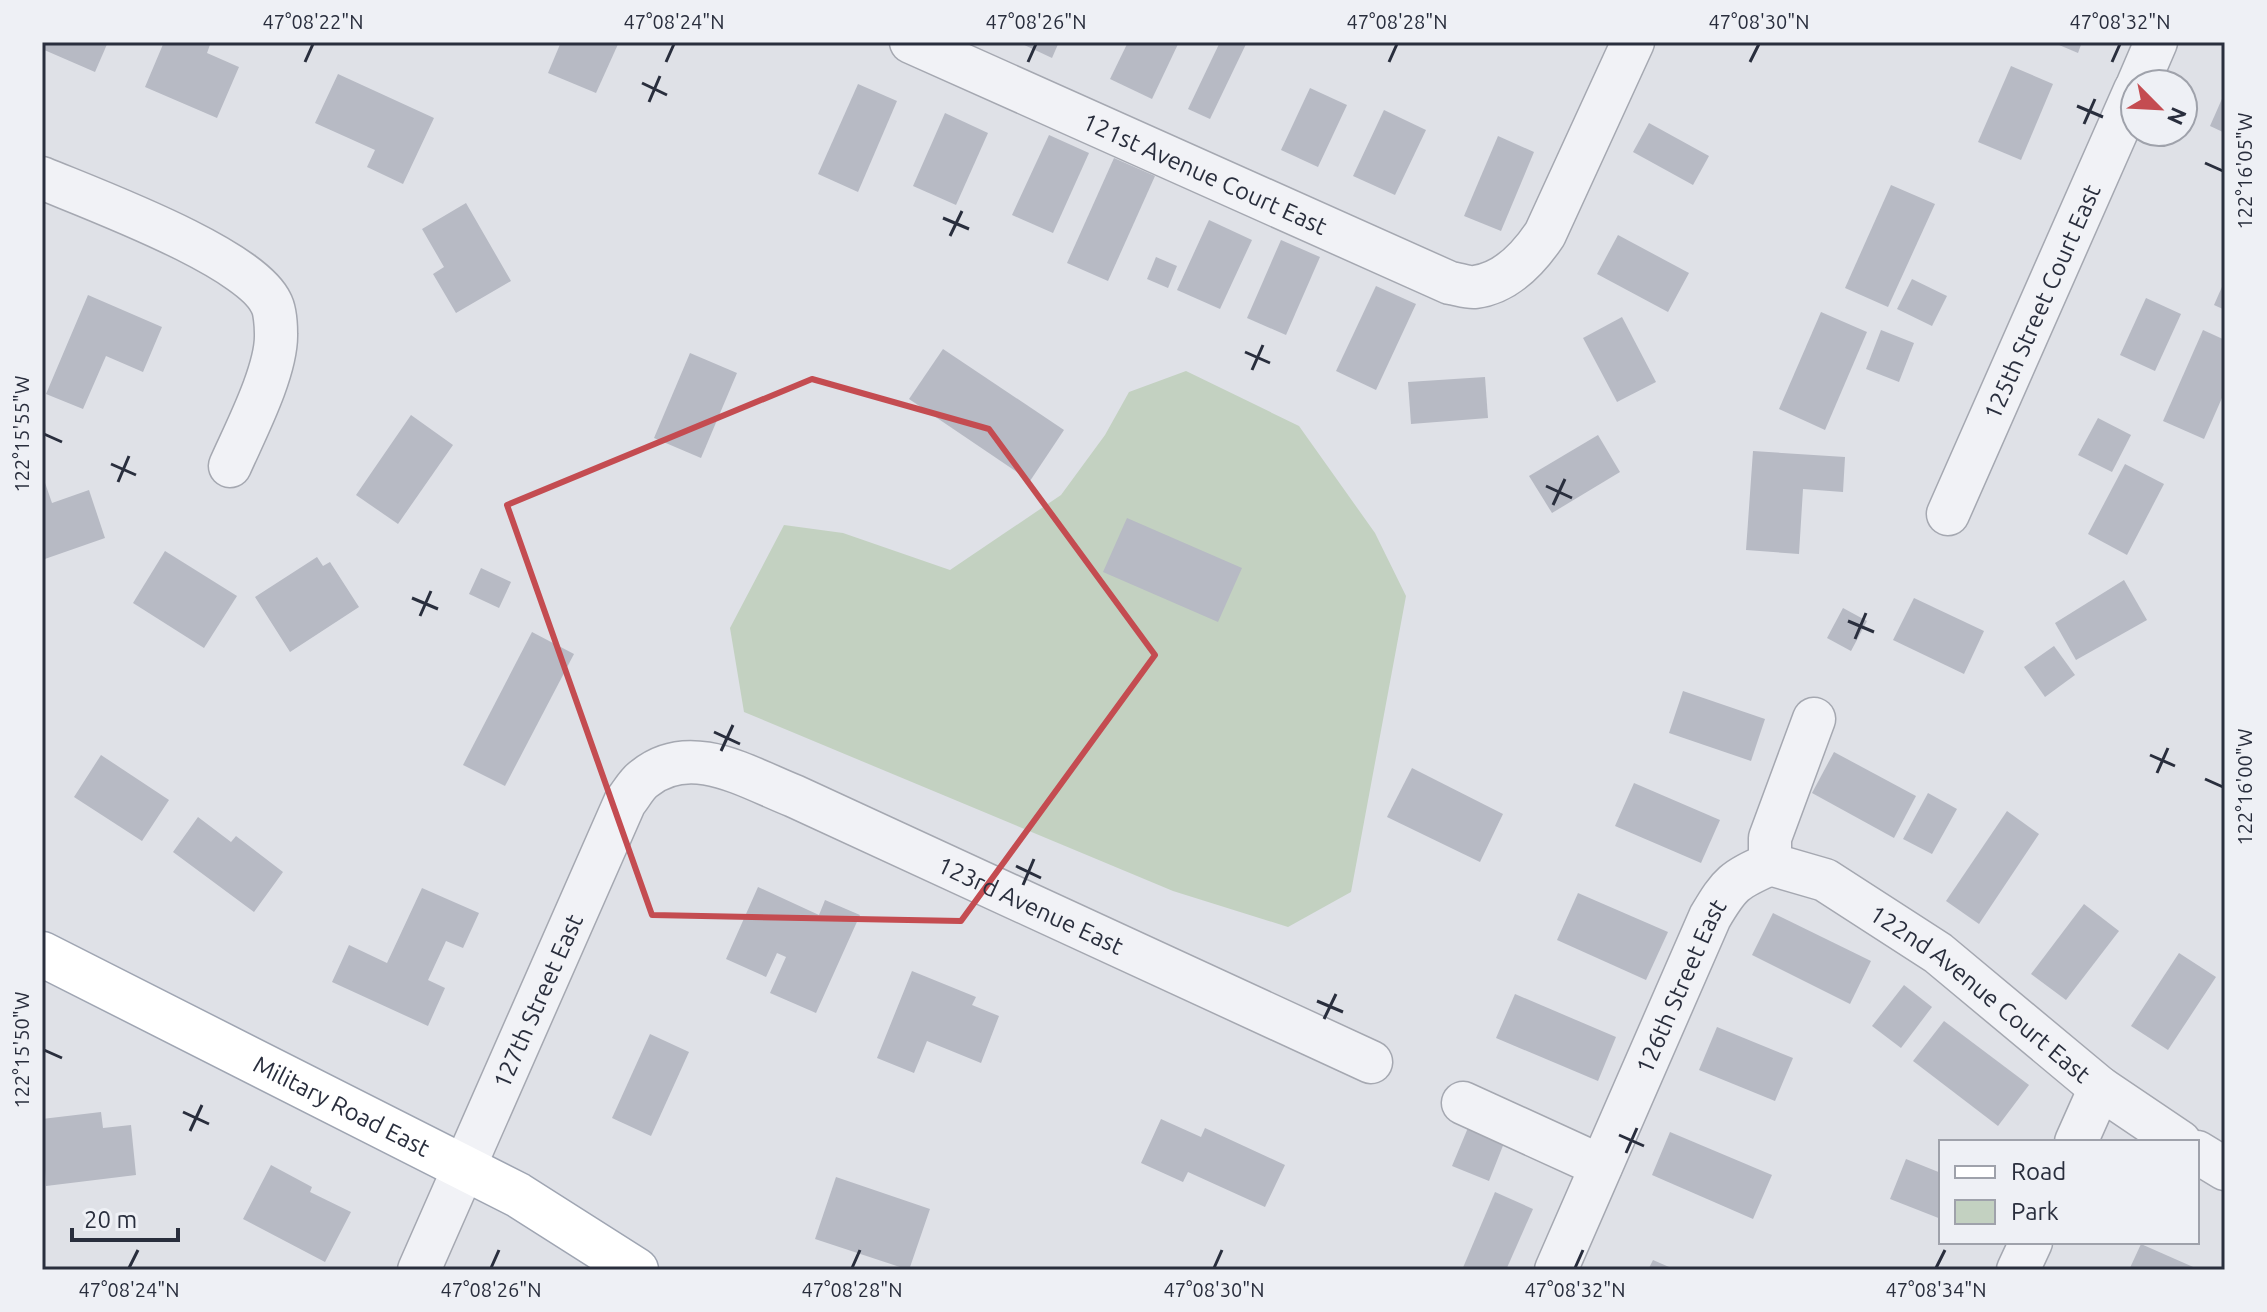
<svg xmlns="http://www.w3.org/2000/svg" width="2267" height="1312" font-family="Ubuntu,sans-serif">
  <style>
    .green { fill: #c3d1c1 }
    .building { fill: #b7bac4 }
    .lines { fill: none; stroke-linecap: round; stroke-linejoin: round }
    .minor-casing { stroke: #a5a8b1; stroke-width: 45 }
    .major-casing { stroke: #9fa5b2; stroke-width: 47 }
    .minor { stroke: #f1f2f6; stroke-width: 42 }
    .major { stroke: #fff; stroke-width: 44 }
    .marked { fill: none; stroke: #c44c51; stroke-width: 6; stroke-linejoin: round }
    .ticks { fill: none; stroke: #292e3d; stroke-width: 3 }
    .labels { text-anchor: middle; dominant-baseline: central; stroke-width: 6; stroke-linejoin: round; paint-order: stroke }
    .street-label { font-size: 24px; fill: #292e3d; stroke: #eef0f5 }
    .neatline { fill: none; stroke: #292e3d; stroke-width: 3 }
    .ticks-label { font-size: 20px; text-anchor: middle; fill: #292e3d }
  </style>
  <rect width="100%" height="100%" fill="#dfe1e7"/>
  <!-- green -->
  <polygon class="green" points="1186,371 1299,426 1375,533 1406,596 1351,892 1288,927 1173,891 744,712 730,628 784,525 843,533 950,570 1061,495 1105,435 1129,392"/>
  <!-- building -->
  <g class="building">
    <polygon points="42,42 108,42 95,72 42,49"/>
    <polygon points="164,42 211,42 207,53 239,67 217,118 145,87"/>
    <polygon points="561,42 619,42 596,93 548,73"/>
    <polygon points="1018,42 1059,42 1052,58"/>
    <polygon points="1128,42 1179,42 1152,99 1110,79"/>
    <polygon points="1220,42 1247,42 1210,119 1188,109"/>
    <polygon points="2052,42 2082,42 2078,53"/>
    <polygon points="2011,66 2053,84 2021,160 1978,142"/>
    <polygon points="338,74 434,118 403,184 367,167 375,150 315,123"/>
    <polygon points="858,84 897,101 858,192 818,174"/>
    <polygon points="1310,88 1347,105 1318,167 1281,150"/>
    <polygon points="2225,92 2225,133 2210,126"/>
    <polygon points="1384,110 1426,130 1395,195 1353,176"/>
    <polygon points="945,113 988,133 956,205 913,186"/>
    <polygon points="1649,123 1709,156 1693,185 1633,152"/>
    <polygon points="1049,135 1089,153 1053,233 1012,215"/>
    <polygon points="1498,136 1534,152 1501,231 1464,216"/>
    <polygon points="1114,158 1155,176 1108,281 1067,263"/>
    <polygon points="1891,185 1935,204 1888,307 1845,288"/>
    <polygon points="466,203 511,281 456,313 433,274 444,267 422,229"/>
    <polygon points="1209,220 1252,240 1220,309 1177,290"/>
    <polygon points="1618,235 1689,273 1668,312 1597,274"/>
    <polygon points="1281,240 1320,257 1286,335 1247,318"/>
    <polygon points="1156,257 1177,266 1168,288 1147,279"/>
    <polygon points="1912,279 1947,296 1932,326 1897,309"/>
    <polygon points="2225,280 2225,310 2214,305"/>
    <polygon points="1376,286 1416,304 1376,390 1336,371"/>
    <polygon points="88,295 162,327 143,372 106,356 83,409 46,394"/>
    <polygon points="2146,298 2181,314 2155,371 2120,355"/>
    <polygon points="1821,312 1867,332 1825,430 1779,409"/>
    <polygon points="1622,317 1656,382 1617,402 1583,338"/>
    <polygon points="1881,330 1914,343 1899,382 1866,369"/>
    <polygon points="2203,330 2225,340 2225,391 2204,439 2163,421"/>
    <polygon points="943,349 1064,430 1030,481 909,399"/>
    <polygon points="690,353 737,373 701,458 654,438"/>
    <polygon points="1485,377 1488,418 1411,424 1408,382"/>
    <polygon points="411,415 453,445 398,524 356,495"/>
    <polygon points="2098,418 2131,435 2112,472 2078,455"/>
    <polygon points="1598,435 1620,472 1552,513 1529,476"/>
    <polygon points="1753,451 1845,457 1843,492 1803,489 1799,554 1746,550"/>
    <polygon points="2125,464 2164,484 2127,555 2088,534"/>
    <polygon points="42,474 52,503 89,490 105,538 42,560"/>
    <polygon points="1127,518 1242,568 1218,622 1103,572"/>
    <polygon points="165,551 237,596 204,648 133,603"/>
    <polygon points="317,557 323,566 330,562 359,607 290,652 255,597"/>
    <polygon points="481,568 511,582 499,608 469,594"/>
    <polygon points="2124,580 2147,620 2076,660 2055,623"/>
    <polygon points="1914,598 1984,631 1964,674 1893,640"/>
    <polygon points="1843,608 1867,621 1851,651 1827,638"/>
    <polygon points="532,632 574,654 505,786 463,765"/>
    <polygon points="2054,646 2075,675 2045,697 2024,667"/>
    <polygon points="1683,691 1765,719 1751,761 1669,733"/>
    <polygon points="1834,752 1916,796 1894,838 1812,793"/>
    <polygon points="101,755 169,800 142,841 74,797"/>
    <polygon points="1412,768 1503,814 1480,862 1387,817"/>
    <polygon points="1634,783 1720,820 1701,863 1615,826"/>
    <polygon points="1928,793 1957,809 1932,854 1903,839"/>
    <polygon points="2007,811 2039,834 1979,924 1946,901"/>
    <polygon points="198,817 231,842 236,836 283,872 254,912 173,852"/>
    <polygon points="758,887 819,915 825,900 860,915 816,1013 770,993 786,957 777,953 766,977 726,959"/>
    <polygon points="422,888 479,913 463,948 446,941 428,980 445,988 428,1026 332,982 349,945 387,963"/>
    <polygon points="1578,893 1668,932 1646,980 1557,940"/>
    <polygon points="2084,904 2119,931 2066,1000 2031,974"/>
    <polygon points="1773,913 1871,961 1850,1004 1752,955"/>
    <polygon points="2179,953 2216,977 2168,1050 2131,1026"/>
    <polygon points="912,971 976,997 972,1005 999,1016 981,1063 927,1041 914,1073 877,1058"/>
    <polygon points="1904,985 1932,1007 1901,1048 1872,1026"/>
    <polygon points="1515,994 1616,1037 1598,1081 1496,1038"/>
    <polygon points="1944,1021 2029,1085 1998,1126 1913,1061"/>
    <polygon points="1717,1027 1793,1058 1775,1101 1699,1070"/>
    <polygon points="650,1034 689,1052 651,1136 612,1118"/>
    <polygon points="101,1112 103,1128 131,1125 136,1175 46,1186 42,1119"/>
    <polygon points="1161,1119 1201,1137 1205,1128 1285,1165 1265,1207 1188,1172 1183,1182 1141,1163"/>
    <polygon points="1470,1123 1506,1138 1489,1181 1452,1166"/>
    <polygon points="1670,1132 1772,1175 1753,1219 1652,1175"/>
    <polygon points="1906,1159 1941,1173 1941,1219 1890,1199"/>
    <polygon points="271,1165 312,1187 310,1192 351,1212 325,1262 243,1219"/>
    <polygon points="836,1177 930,1209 909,1270 815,1239"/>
    <polygon points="1495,1192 1533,1209 1506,1270 1462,1270"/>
    <polygon points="2141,1244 2200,1270 2129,1270"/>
    <polygon points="1653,1260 1676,1270 1648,1270"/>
  </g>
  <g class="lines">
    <!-- minor casing -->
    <g class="minor-casing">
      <g id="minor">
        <path id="s1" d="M911,42L1450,283C1458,284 1468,288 1475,287C1506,283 1529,258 1545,234L1633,42"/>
        <polyline points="2138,84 2156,42"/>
        <path d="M42,178C92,199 250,257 271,303C275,310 276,326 276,334C277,371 245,432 230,466"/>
        <path id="s2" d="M1948,514L2135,90"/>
        <path id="s3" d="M1770,864L1825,880L1938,953L2100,1088L2180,1142"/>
        <polyline points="1463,1103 1601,1166"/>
        <polyline points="2076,1142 2100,1088"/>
        <polyline points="2197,1152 2225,1169"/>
        <path id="s4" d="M419,1270L625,802C631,795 637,783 645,778C691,741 748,778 794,796L1371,1062"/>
        <path id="s5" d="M1556,1270L1710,917C1730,883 1734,880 1770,864V838L1814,719"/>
        <polyline points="2018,1270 2031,1242"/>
      </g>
    </g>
    <!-- major casing -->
    <g class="major-casing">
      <g id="major">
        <path id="s6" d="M42,954L518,1195L636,1270"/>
      </g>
    </g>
    <!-- minor -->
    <use href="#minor" class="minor"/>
    <!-- major -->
    <use href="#major" class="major"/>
  </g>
  <!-- marked area -->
  <path class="marked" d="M812,379L989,429L1155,655L961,921L652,915L507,505Z"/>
  <!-- ticks -->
  <path class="ticks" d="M305,62L313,44M666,62L674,44M1028,62L1036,44M1389,62L1397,44M1750,62L1759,44M2112,62L2120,44M642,83L667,95M649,102L660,76M2077,106L2103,117M2084,124L2095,99M2205,163L2223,171M943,218L969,229M950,236L962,211M1245,352L1270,363M1252,370L1263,345M44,434L62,442M111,464L136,475M118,482L129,456M1546,486L1572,498M1553,505L1565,479M412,598L438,609M420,616L431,591M1848,621L1874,632M1855,639L1866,613M714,732L740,744M721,751L733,725M2150,755L2175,766M2157,773L2168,748M2205,779L2223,787M1016,866L1041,878M1023,885L1034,859M1317,1001L1343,1012M1324,1019L1336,994M44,1050L62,1058M183,1112L209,1124M190,1131L202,1105M1619,1135L1644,1146M1626,1153L1637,1128M129,1268L138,1250M491,1268L499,1250M852,1268L860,1250M1214,1268L1222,1250M1575,1268L1583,1250M1936,1268L1945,1250"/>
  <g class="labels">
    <!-- street labels -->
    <g class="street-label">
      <text stroke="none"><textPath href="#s1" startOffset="322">121st Avenue Court East</textPath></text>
      <text stroke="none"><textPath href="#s2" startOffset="232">125th Street Court East</textPath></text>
      <text stroke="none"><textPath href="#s4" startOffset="962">123rd Avenue East</textPath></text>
      <text stroke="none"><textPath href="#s5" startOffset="310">126th Street East</textPath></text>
      <text stroke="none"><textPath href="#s3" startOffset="250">122nd Avenue Court East</textPath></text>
      <text stroke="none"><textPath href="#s4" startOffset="294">127th Street East</textPath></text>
      <text stroke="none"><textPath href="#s6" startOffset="336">Military Road East</textPath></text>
    </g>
  </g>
  <!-- border -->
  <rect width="2267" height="1312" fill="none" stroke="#eef0f5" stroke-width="88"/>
  <!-- legend -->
  <rect x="1939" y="1140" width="260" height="104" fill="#eef0f5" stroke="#9fa2ab" stroke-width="2"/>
  <rect x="1955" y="1166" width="40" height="12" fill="#ffffff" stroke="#9fa2ab" stroke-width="2"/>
  <text x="2011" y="1180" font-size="24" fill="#292e3d">Road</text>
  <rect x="1955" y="1200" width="40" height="24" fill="#c3d1c1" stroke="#9fa2ab" stroke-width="2"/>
  <text x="2011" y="1220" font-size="24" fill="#292e3d">Park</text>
  <!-- north arrow -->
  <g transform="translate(2159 108) rotate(114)"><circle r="38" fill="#eef0f5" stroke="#9fa2ab" stroke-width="2"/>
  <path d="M0-6L14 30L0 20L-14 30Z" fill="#c44c51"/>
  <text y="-12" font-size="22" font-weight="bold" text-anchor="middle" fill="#292e3d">N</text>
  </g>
  <!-- scale -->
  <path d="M72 1228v12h106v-12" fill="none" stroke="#292e3d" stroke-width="4"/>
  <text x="84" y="1228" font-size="24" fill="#292e3d" stroke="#eef0f5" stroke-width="6" paint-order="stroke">20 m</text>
  <rect x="44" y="44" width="2179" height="1224" class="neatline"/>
  <g class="ticks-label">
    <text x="313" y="29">47°08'22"N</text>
    <text x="674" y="29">47°08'24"N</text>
    <text x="1036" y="29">47°08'26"N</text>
    <text x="1397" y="29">47°08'28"N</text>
    <text x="1759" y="29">47°08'30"N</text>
    <text x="2120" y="29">47°08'32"N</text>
    <text transform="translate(2245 171) rotate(-90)" y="7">122°16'05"W</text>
    <text transform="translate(22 434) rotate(-90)" y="7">122°15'55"W</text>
    <text transform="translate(2245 787) rotate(-90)" y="7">122°16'00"W</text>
    <text transform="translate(22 1050) rotate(-90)" y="7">122°15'50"W</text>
    <text x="129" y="1297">47°08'24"N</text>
    <text x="491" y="1297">47°08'26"N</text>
    <text x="852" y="1297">47°08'28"N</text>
    <text x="1214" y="1297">47°08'30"N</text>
    <text x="1575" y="1297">47°08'32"N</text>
    <text x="1936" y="1297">47°08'34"N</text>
  </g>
</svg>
